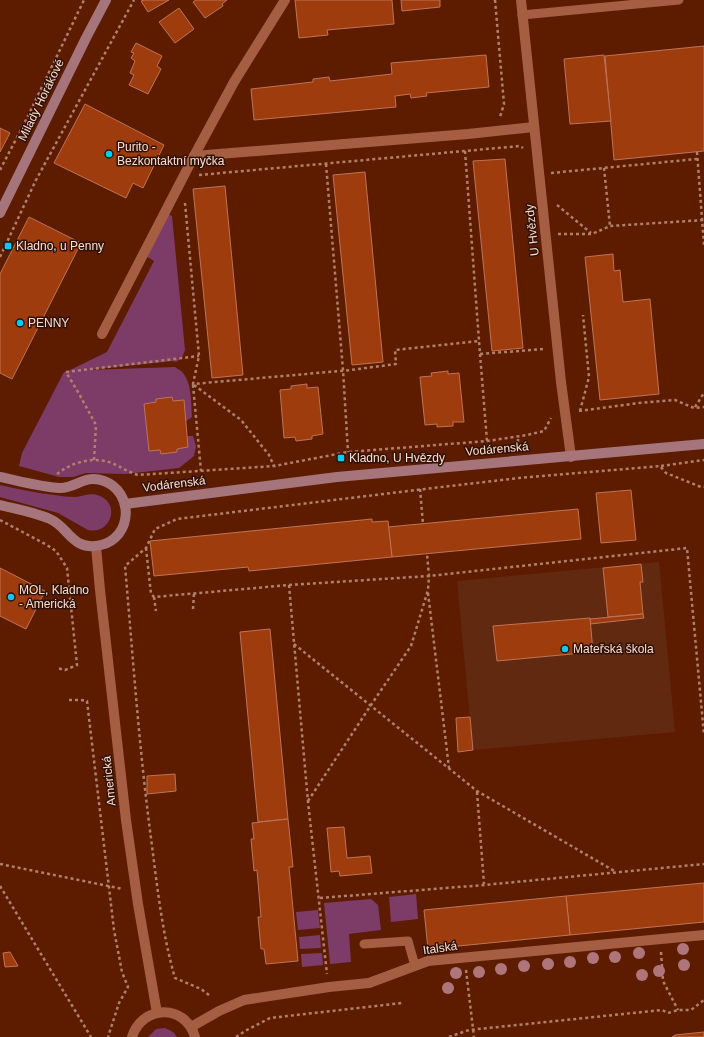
<svg xmlns="http://www.w3.org/2000/svg" width="704" height="1037" font-family="Arial,sans-serif">
  <style>
    .built { fill: #622911 }
    .green { fill: #7d3b67 }
    .building { fill: #9e3c0d; stroke: #be7458 }
    .lines { fill: none; stroke-linecap: round; stroke-linejoin: round }
    .path { stroke: #b0806b; stroke-width: 2.5; stroke-dasharray: 3 3; stroke-linecap: butt }
    .lane { stroke: #a65e42; stroke-width: 9 }
    .street { stroke: #a65e42; stroke-width: 10 }
    .secondary { stroke: #a6757b; stroke-width: 10 }
    .tree { fill: #ae767a }
    .poi-dot { fill: #00cbf8; stroke: #2f1207; stroke-width: 1.5 }
    .labels { text-anchor: middle; dominant-baseline: central; stroke-width: 3; stroke-linejoin: round; paint-order: stroke }
    .street-label { font-size: 12px; fill: #feddd0; stroke: #2f1207 }
    .poi-label { font-size: 12px; fill: #feddd0; stroke: #2f1207; text-anchor: start }
  </style>
  <rect width="100%" height="100%" fill="#5d1c00"/>
  <!-- built -->
  <polygon class="built" points="659,562 675,732 473,750 457,581"/>
  <!-- green -->
  <g class="green">
    <path d="M167,214L172,216L185,350L182,358L176,362L173,361L87,370L175,367C177,369 181,370 183,373C192,384 191,403 192,417L186,421L187,436H193L196,446L194,456L179,468L125,474L86,473L73,477H59L19,466L22,453L64,372L68,371L107,352L154,261L146,256Z"/>
    <path d="M0,485C18,489 36,493 55,495C61,496 69,497 76,497C84,496 92,492 100,496C121,505 110,535 88,530L58,513L0,497Z"/>
    <polygon points="416,894 418,919 391,922 389,897"/>
    <polygon points="371,899 378,905 381,930 349,934 351,962 330,964 324,903"/>
    <polygon points="318,910 320,928 298,930 296,912"/>
    <polygon points="320,935 321,948 300,949 299,937"/>
    <polygon points="322,953 323,965 302,967 301,954"/>
    <polygon points="165,1028 173,1032 177,1037 148,1037 156,1029"/>
  </g>
  <!-- building -->
  <g class="building">
    <polygon points="144,0 169,0 148,12 141,1"/>
    <polygon points="196,0 227,0 222,4 223,6 205,18 193,2"/>
    <polygon points="295,0 392,0 394,24 327,30 328,35 299,38"/>
    <polygon points="401,0 440,0 440,7 402,11"/>
    <polygon points="179,8 194,29 175,43 159,22"/>
    <polygon points="136,43 162,56 157,66 161,69 148,94 129,85 134,75 130,73 135,61 131,58 134,53 131,52"/>
    <polygon points="704,46 704,151 614,160 605,56"/>
    <polygon points="486,55 489,87 426,93 427,96 411,98 410,94 395,96 396,107 254,120 251,89 313,82 313,79 329,77 330,81 392,74 391,63"/>
    <polygon points="604,55 611,121 570,124 564,59"/>
    <polygon points="85,104 164,145 143,188 133,183 126,198 54,163"/>
    <polygon points="0,128 10,133 0,152"/>
    <polygon points="505,159 523,348 492,351 473,161"/>
    <polygon points="365,172 383,362 352,365 333,175"/>
    <polygon points="225,186 243,375 212,378 193,189"/>
    <polygon points="29,217 81,243 12,379 0,373 0,274"/>
    <polygon points="613,254 614,271 620,270 623,302 650,299 659,394 600,400 585,257"/>
    <polygon points="448,371 448,374 459,373 464,422 453,422 453,426 437,427 437,424 425,425 420,377 432,376 431,373"/>
    <polygon points="307,384 307,388 318,387 323,434 312,436 312,439 296,441 295,437 284,438 280,390 291,389 291,386"/>
    <polygon points="172,397 173,401 184,400 188,447 177,449 177,452 161,454 160,450 149,451 144,404 156,402 156,399"/>
    <polygon points="631,490 636,540 601,543 596,493"/>
    <polygon points="578,509 581,539 392,557 388,527"/>
    <polygon points="372,519 372,522 388,521 392,557 249,571 248,567 154,576 150,541"/>
    <polygon points="641,564 643,582 640,582 643,614 608,617 603,568"/>
    <polygon points="0,568 45,591 26,629 0,616"/>
    <polygon points="643,614 644,618 590,624 590,619"/>
    <polygon points="590,618 593,652 497,661 493,626"/>
    <polygon points="270,629 288,819 258,822 240,632"/>
    <polygon points="470,717 473,750 458,752 456,718"/>
    <polygon points="175,774 176,791 147,794 147,776"/>
    <polygon points="288,819 293,867 289,867 298,961 266,964 264,949 261,949 258,917 261,917 257,870 254,871 251,839 254,839 252,823"/>
    <polygon points="344,827 347,858 370,856 372,873 340,876 339,871 331,872 327,828"/>
    <polygon points="704,883 704,922 570,935 566,896"/>
    <polygon points="566,896 570,935 428,949 424,910"/>
    <polygon points="10,952 18,966 5,967 3,953"/>
    <polygon points="704,1032 704,1037 672,1037 675,1035"/>
  </g>
  <g class="lines">
    <!-- path -->
    <g class="path">
      <polyline points="495,0 504,104 500,117"/>
      <polyline points="465,151 479,341"/>
      <polyline points="697,152 704,245"/>
      <polyline points="326,164 343,370 348,452"/>
      <polyline points="604,168 610,226"/>
      <polyline points="0,170 26,120 84,0"/>
      <polyline points="551,173 697,159"/>
      <polyline points="199,175 520,146 523,148"/>
      <polyline points="185,203 199,356 193,384 351,370 396,364 395,350 479,341 480,354 544,349 544,350"/>
      <polyline points="557,205 591,233"/>
      <polyline points="558,234 592,234 610,226 704,220"/>
      <polyline points="0,257 36,180 134,0"/>
      <polyline points="480,354 487,441"/>
      <polyline points="193,385 201,471"/>
      <polyline points="194,385 241,420 269,455 274,466"/>
      <polyline points="695,407 704,393"/>
      <polyline points="579,411 639,403 675,400 694,408 704,407"/>
      <polyline points="580,411 589,377 583,315"/>
      <polyline points="518,448 518,436"/>
      <polyline points="94,460 96,425 78,392 66,372 199,356"/>
      <polyline points="661,466 704,460"/>
      <path d="M57,474C72,462 93,456 112,463C121,467 128,472 138,475L274,466L348,452L487,441L527,435L544,431L551,418"/>
      <polyline points="420,489 423,524"/>
      <polyline points="0,520 47,545 56,551 67,568 77,665 65,670 57,668"/>
      <polyline points="146,548 151,594 154,597 289,585 429,576 687,548 704,735"/>
      <polyline points="289,585 308,802 327,974"/>
      <polyline points="428,593 449,768"/>
      <polyline points="154,597 156,611"/>
      <polyline points="193,609 194,593"/>
      <polyline points="294,644 477,791 616,872"/>
      <polyline points="69,700 81,700 87,701 114,930 122,972 128,987 119,1003 108,1037"/>
      <polyline points="477,792 484,884"/>
      <polyline points="308,801 371,705 411,646 428,590 429,576 427,554"/>
      <polyline points="0,864 123,889"/>
      <polyline points="0,886 91,1037"/>
      <polyline points="320,898 484,885 704,864"/>
      <polyline points="661,952 663,981 678,1010"/>
      <polyline points="466,970 474,1037"/>
      <path d="M209,995L201,989L175,978C162,933 157,885 151,838C139,748 133,657 125,566L146,548L155,529L177,519L433,488L519,478L660,466L666,473L701,487H704"/>
      <polyline points="236,1037 245,1031 270,1018 402,1003"/>
      <polyline points="449,1037 469,1030 662,1010 668,1013 678,1010 691,1010 704,1000"/>
    </g>
    <!-- lane -->
    <g class="lane">
      <polyline points="522,15 679,0"/>
      <polyline points="364,944 408,941 415,966"/>
    </g>
    <!-- street -->
    <g class="street">
      <polyline points="521,0 561,382 571,457"/>
      <polyline points="194,156 468,134 534,127"/>
      <polyline points="102,334 194,156 234,82 285,0"/>
      <polyline points="96,546 100,590 126,820 138,904 157,1013"/>
      <polyline points="191,1027 219,1011 244,1000 329,987 369,983 428,961 704,935"/>
      <path d="M132,1037C142,1005 185,1003 195,1037"/>
    </g>
    <!-- secondary -->
    <g class="secondary">
      <polyline points="0,213 86,38 106,0"/>
      <path d="M0,477C19,481 40,487 60,488C77,488 84,474 104,481C134,492 133,537 101,545C72,552 69,527 50,519C34,512 16,509 0,505"/>
      <polyline points="125,504 337,477 704,444"/>
    </g>
  </g>
  <!-- trees -->
  <g class="tree">
    <circle cx="683" cy="949" r="6"/>
    <circle cx="639" cy="953" r="6"/>
    <circle cx="615" cy="957" r="6"/>
    <circle cx="593" cy="958" r="6"/>
    <circle cx="570" cy="962" r="6"/>
    <circle cx="548" cy="964" r="6"/>
    <circle cx="684" cy="965" r="6"/>
    <circle cx="524" cy="966" r="6"/>
    <circle cx="501" cy="969" r="6"/>
    <circle cx="659" cy="971" r="6"/>
    <circle cx="479" cy="972" r="6"/>
    <circle cx="456" cy="973" r="6"/>
    <circle cx="642" cy="975" r="6"/>
    <circle cx="448" cy="988" r="6"/>
  </g>
  <!-- markers -->
  <g class="poi-dot">
    <circle cx="109" cy="154" r="4"/>
    <rect x="4" y="242" width="8" height="8" rx="2"/>
    <circle cx="20" cy="323" r="4"/>
    <rect x="337" y="454" width="8" height="8" rx="2"/>
    <circle cx="11" cy="597" r="4"/>
    <circle cx="565" cy="649" r="4"/>
  </g>
  <g class="labels">
    <!-- street labels -->
    <g class="street-label">
      <text transform="translate(41 100) rotate(-64)">Milady Horákové</text>
      <text transform="translate(532 230) rotate(-96)">U Hvězdy</text>
      <text transform="translate(497 449) rotate(-5)">Vodárenská</text>
      <text transform="translate(174 484) rotate(-7)">Vodárenská</text>
      <text transform="translate(109 781) rotate(-96)">Americká</text>
      <text transform="translate(440 948) rotate(-8)">Italská</text>
    </g>
    <!-- poi labels -->
    <g class="poi-label">
      <text x="117" y="147">Purito -<tspan x="117" dy="14">Bezkontaktní myčka</tspan></text>
      <text x="16" y="246">Kladno, u Penny</text>
      <text x="28" y="323">PENNY</text>
      <text x="349" y="458">Kladno, U Hvězdy</text>
      <text x="19" y="590">MOL, Kladno<tspan x="19" dy="14">- Americká</tspan></text>
      <text x="573" y="649">Mateřská škola</text>
    </g>
  </g>
</svg>
